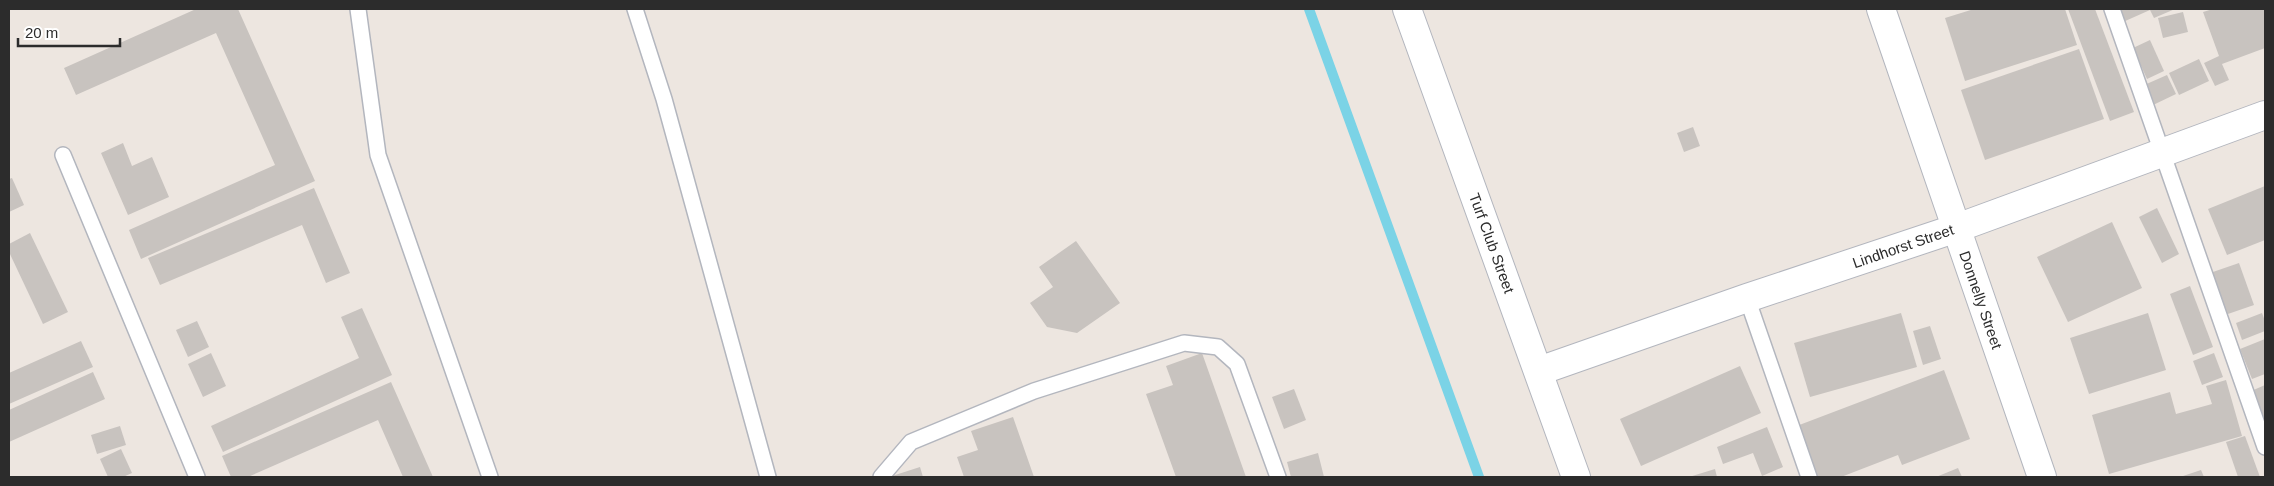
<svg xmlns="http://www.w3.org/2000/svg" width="2274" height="486" font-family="Helvetica,sans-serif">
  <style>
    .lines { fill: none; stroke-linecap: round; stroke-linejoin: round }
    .stream { stroke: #7bd3e6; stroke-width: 10 }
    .building { fill: #c8c3bf }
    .service-casing { stroke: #b3b6be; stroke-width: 18 }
    .minor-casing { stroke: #b3b6be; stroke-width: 30 }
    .secondary-casing { stroke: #b3b6be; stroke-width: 30 }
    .service { stroke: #fff; stroke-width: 15 }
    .minor { stroke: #fff; stroke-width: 28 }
    .secondary { stroke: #fff; stroke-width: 28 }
    .labels { text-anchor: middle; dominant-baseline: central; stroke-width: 5; stroke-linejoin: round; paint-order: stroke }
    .street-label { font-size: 15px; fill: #2c2c2c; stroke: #fff }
  </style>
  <rect width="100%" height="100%" fill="#ede6e0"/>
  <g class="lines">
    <!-- stream -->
    <polyline class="stream" points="1309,9 1479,477"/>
  </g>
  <!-- building -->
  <g class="building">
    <polygon points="196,9 238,9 315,181 141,259 129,230 275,165 216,33 76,95 64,68"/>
    <polygon points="1974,9 2065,9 2077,45 1965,81 1945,18"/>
    <polygon points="2068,9 2095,9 2134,112 2110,121"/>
    <polygon points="2117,9 2175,9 2154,18 2150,10 2123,22"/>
    <polygon points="2213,9 2265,9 2265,48 2222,64 2229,80 2215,86 2204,63 2219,56 2203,12"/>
    <polygon points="2183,12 2188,32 2163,38 2158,18"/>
    <polygon points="2150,40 2164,71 2147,79 2133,48"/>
    <polygon points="2079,49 2104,119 1985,160 1961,90"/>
    <polygon points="2199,59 2209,81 2179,95 2169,73"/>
    <polygon points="2167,75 2176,94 2151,106 2142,86"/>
    <polygon points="1693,127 1700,146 1684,152 1677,133"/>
    <polygon points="123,143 132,166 152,157 169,197 128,215 101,153"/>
    <polygon points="12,178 24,205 9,212 9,179"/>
    <polygon points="2265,186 2265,240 2227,255 2208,209"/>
    <polygon points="314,188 350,273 326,283 302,225 160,285 148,258"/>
    <polygon points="2157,208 2179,254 2162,263 2139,217"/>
    <polygon points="2112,222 2142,288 2068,322 2037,257"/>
    <polygon points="30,233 68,312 43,324 9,252 9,244"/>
    <polygon points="1076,241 1120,303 1077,333 1047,327 1030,303 1053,287 1039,267"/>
    <polygon points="2239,263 2254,305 2225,315 2210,273"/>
    <polygon points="2190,286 2213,347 2193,355 2170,294"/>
    <polygon points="362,308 392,375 223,452 211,426 359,358 341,317"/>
    <polygon points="1901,313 1917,367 1810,397 1794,343"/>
    <polygon points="2148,313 2166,370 2089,394 2070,338"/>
    <polygon points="2262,313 2265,321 2265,331 2242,340 2236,323"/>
    <polygon points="197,321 209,347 188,357 176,330"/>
    <polygon points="1930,326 1941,359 1923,365 1913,331"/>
    <polygon points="2265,339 2265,374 2252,379 2240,349"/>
    <polygon points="81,341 93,367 9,404 9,373"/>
    <polygon points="211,353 226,386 203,397 188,364"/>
    <polygon points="1202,353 1246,477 1176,477 1146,394 1173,385 1166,366"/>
    <polygon points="2214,353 2223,377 2202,385 2193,361"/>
    <polygon points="1740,366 1761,413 1641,466 1620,419"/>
    <polygon points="1944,370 1970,439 1902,465 1898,455 1841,477 1813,477 1794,427"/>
    <polygon points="93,372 105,399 9,442 9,410"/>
    <polygon points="2226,380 2242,436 2109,474 2092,415 2170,392 2176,414 2212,404 2206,386"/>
    <polygon points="391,382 433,477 403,477 378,420 248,477 231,477 222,456"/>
    <polygon points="2265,385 2265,427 2249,392"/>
    <polygon points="1294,389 1306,420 1284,429 1272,397"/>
    <polygon points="1013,417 1034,477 964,477 957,457 978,450 971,431"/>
    <polygon points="120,426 126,445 97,454 91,435"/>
    <polygon points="1767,427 1783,467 1762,476 1753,453 1723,464 1717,447"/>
    <polygon points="2245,436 2260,477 2238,477 2226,442"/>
    <polygon points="121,449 132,473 123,477 108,477 100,459"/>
    <polygon points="1318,453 1324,477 1291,477 1287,462"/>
    <polygon points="920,467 923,477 889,477"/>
    <polygon points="1958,468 1962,477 1936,477"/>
    <polygon points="1715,469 1717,477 1689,477"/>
    <polygon points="2201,470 2204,477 2180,477"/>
  </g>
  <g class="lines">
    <!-- service casing -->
    <g class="service-casing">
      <g id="service">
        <polyline points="358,9 378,155 490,477"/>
        <polyline points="635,9 664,99 768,477"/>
        <polyline points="2112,9 2265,447"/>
        <polyline points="63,155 197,477"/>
        <polyline points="1747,298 1809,477"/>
        <polyline points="881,477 911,442 1034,391 1184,343 1218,347 1237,364 1278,477"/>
      </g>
    </g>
    <!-- minor casing -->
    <g class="minor-casing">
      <g id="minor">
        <polyline points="1881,9 2042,477"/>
        <polyline points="1539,371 1747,298 1957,228 2265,115"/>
      </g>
    </g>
    <!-- secondary casing -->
    <g class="secondary-casing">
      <polyline id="secondary" points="1407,9 1576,477"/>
    </g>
    <!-- service -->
    <use href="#service" class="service"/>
    <!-- minor -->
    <use href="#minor" class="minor"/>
    <!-- secondary -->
    <use href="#secondary" class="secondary"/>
  </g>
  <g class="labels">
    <!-- street labels -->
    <g class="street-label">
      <text transform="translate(1492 243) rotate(70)">Turf Club Street</text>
      <text transform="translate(1903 246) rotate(-19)">Lindhorst Street</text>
      <text transform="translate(1981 300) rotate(71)">Donnelly Street</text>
    </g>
  </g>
  <!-- border -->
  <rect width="2274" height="486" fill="none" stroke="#2c2c2c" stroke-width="20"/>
  <!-- scale -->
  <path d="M18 38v8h102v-8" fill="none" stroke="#2c2c2c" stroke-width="2.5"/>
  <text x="25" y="38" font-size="15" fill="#2c2c2c" stroke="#ffffff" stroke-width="4" paint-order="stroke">20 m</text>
</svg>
